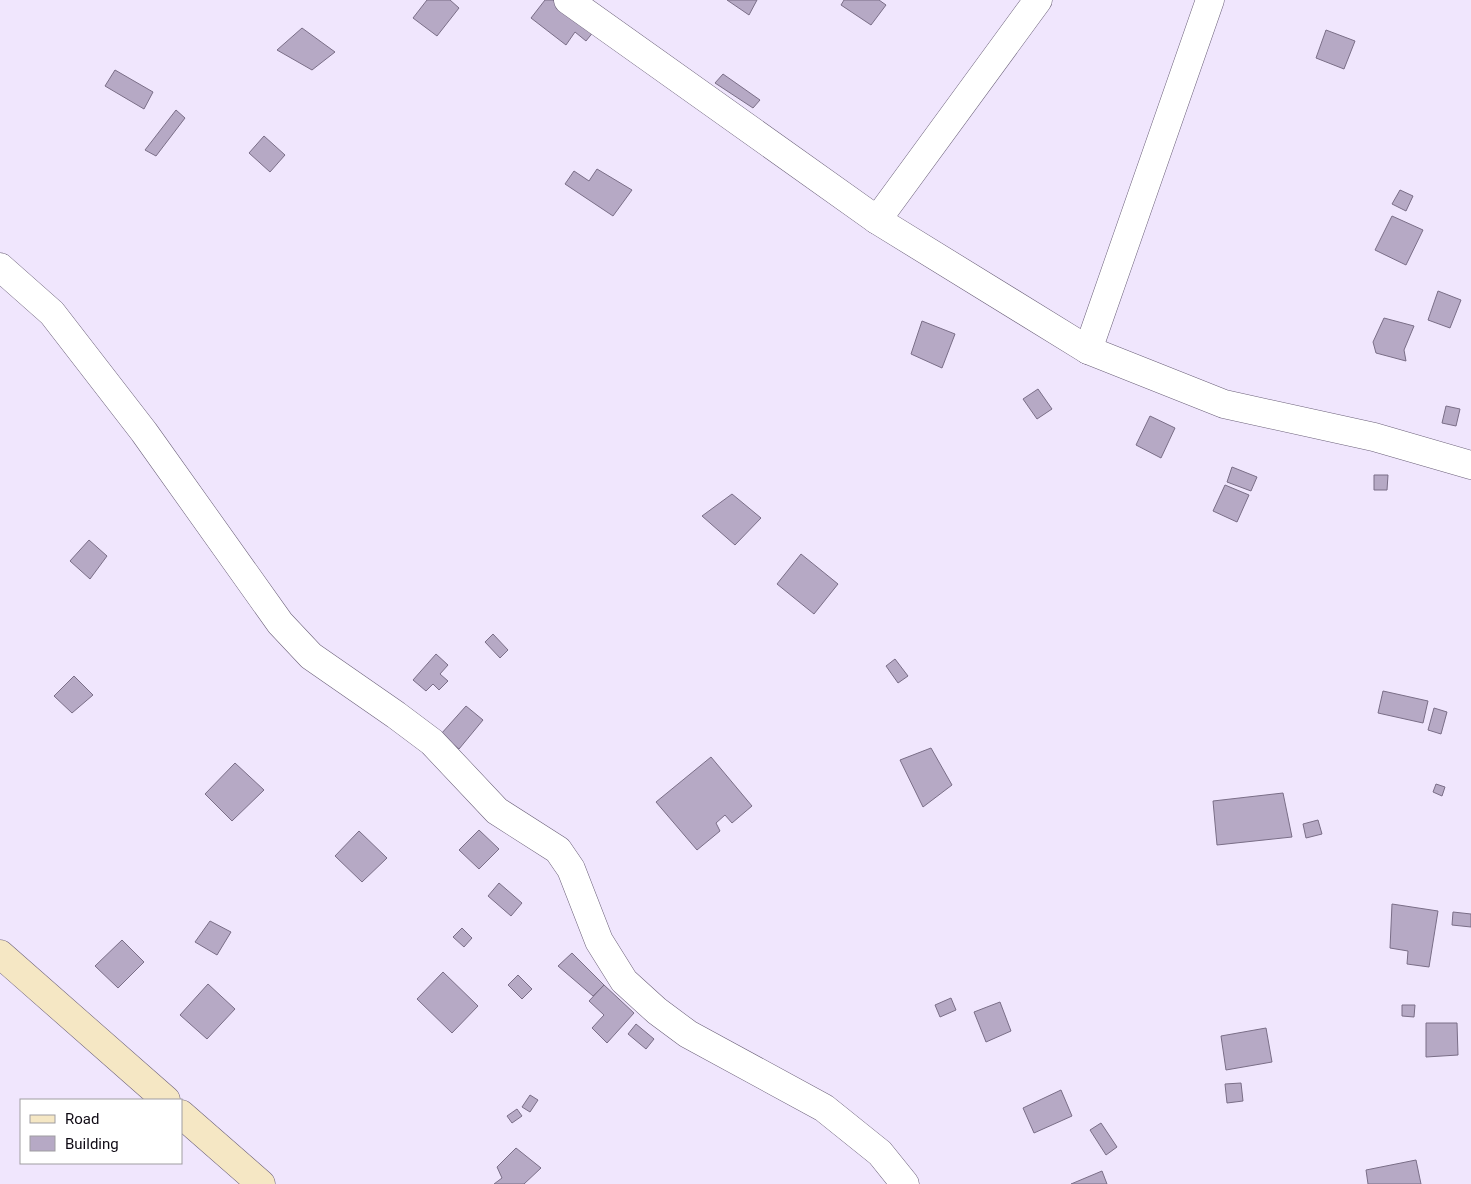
<svg xmlns="http://www.w3.org/2000/svg" width="1471" height="1184" font-family="Roboto,sans-serif">
  <style>
    .building { fill: #b6a9c5; stroke: #7a6e87 }
    .lines { fill: none; stroke-linecap: round; stroke-linejoin: round }
    .minor-casing { stroke: #6b6079; stroke-width: 29 }
    .secondary-casing { stroke: #6b6079; stroke-width: 29 }
    .minor { stroke: #fff; stroke-width: 28 }
    .secondary { stroke: #f5e7c4; stroke-width: 28 }
  </style>
  <rect width="100%" height="100%" fill="#f0e6fd"/>
  <!-- building -->
  <g class="building">
    <polygon points="427,0 450,0 459,8 437,36 413,18"/>
    <polygon points="545,0 553,0 594,31 586,41 575,32 566,45 531,18"/>
    <polygon points="727,0 757,0 749,15"/>
    <polygon points="844,0 879,0 886,5 871,25 841,5"/>
    <polygon points="302,28 335,52 312,70 277,50"/>
    <polygon points="1326,30 1355,41 1344,69 1316,58"/>
    <polygon points="115,70 153,92 144,109 105,86"/>
    <polygon points="723,74 760,100 753,108 715,83"/>
    <polygon points="176,110 185,118 156,156 145,150"/>
    <polygon points="264,136 285,155 270,172 249,153"/>
    <polygon points="597,169 632,190 613,216 565,184 574,171 589,181"/>
    <polygon points="1400,190 1413,196 1406,211 1392,204"/>
    <polygon points="1392,216 1423,230 1406,265 1375,250"/>
    <polygon points="1438,291 1461,300 1450,328 1428,320"/>
    <polygon points="1384,318 1414,326 1404,350 1406,361 1376,353 1373,342"/>
    <polygon points="922,321 955,334 942,368 911,354"/>
    <polygon points="1038,389 1052,409 1037,419 1023,399"/>
    <polygon points="1446,406 1460,409 1456,426 1442,423"/>
    <polygon points="1150,416 1175,428 1161,458 1136,445"/>
    <polygon points="1232,467 1257,477 1251,491 1227,482"/>
    <polygon points="1374,475 1388,475 1387,490 1374,490"/>
    <polygon points="1225,485 1249,495 1237,522 1213,511"/>
    <polygon points="732,494 761,518 735,545 702,516"/>
    <polygon points="89,540 107,556 90,579 70,561"/>
    <polygon points="801,554 838,584 814,614 777,584"/>
    <polygon points="493,634 508,650 500,658 485,642"/>
    <polygon points="436,654 448,665 440,674 448,681 439,690 433,684 426,691 413,680"/>
    <polygon points="895,659 908,676 898,683 886,666"/>
    <polygon points="74,676 93,695 72,713 54,696"/>
    <polygon points="1383,691 1428,701 1423,723 1378,713"/>
    <polygon points="466,706 483,720 459,749 441,734"/>
    <polygon points="1434,708 1447,712 1441,734 1428,730"/>
    <polygon points="931,748 952,785 923,807 900,760"/>
    <polygon points="711,757 752,806 732,823 725,815 716,823 720,831 697,850 656,802"/>
    <polygon points="235,763 264,790 232,821 205,794"/>
    <polygon points="1436,784 1445,787 1442,796 1433,792"/>
    <polygon points="1283,793 1292,837 1217,845 1213,801"/>
    <polygon points="1318,820 1322,834 1306,838 1303,824"/>
    <polygon points="479,830 499,849 479,869 459,850"/>
    <polygon points="359,831 387,858 362,882 335,856"/>
    <polygon points="499,883 522,903 511,916 488,896"/>
    <polygon points="1392,904 1438,911 1429,967 1407,964 1408,951 1390,948"/>
    <polygon points="1453,912 1471,914 1471,927 1452,925"/>
    <polygon points="210,921 231,932 217,955 195,942"/>
    <polygon points="462,928 472,938 464,947 453,937"/>
    <polygon points="122,940 144,962 118,988 95,966"/>
    <polygon points="572,953 604,985 593,996 558,966"/>
    <polygon points="443,972 478,1006 452,1033 417,999"/>
    <polygon points="518,975 532,989 522,999 508,985"/>
    <polygon points="208,984 235,1009 207,1039 180,1015"/>
    <polygon points="604,985 634,1013 607,1043 592,1028 604,1015 589,1001"/>
    <polygon points="951,998 956,1010 940,1017 935,1005"/>
    <polygon points="1000,1002 1011,1031 986,1042 974,1012"/>
    <polygon points="1402,1005 1415,1005 1414,1017 1402,1016"/>
    <polygon points="1426,1023 1457,1023 1458,1055 1426,1057"/>
    <polygon points="636,1024 654,1039 646,1049 628,1034"/>
    <polygon points="1266,1028 1272,1062 1226,1070 1221,1036"/>
    <polygon points="1241,1083 1243,1101 1227,1103 1225,1084"/>
    <polygon points="1061,1090 1072,1116 1034,1133 1023,1108"/>
    <polygon points="530,1095 538,1100 530,1112 522,1107"/>
    <polygon points="517,1109 522,1116 512,1123 507,1116"/>
    <polygon points="1101,1123 1117,1147 1106,1155 1090,1130"/>
    <polygon points="516,1148 541,1168 524,1184 494,1184 502,1178 497,1167"/>
    <polygon points="1416,1160 1421,1184 1368,1184 1366,1170"/>
    <polygon points="1102,1171 1107,1184 1071,1184"/>
  </g>
  <g class="lines">
    <!-- minor casing -->
    <g class="minor-casing">
      <g id="minor">
        <polyline points="568,0 877,220 1088,350 1224,404 1374,437 1471,465"/>
        <polyline points="877,220 1038,0"/>
        <polyline points="0,267 52,313 144,432 280,623 311,656 396,715 432,742 497,811 558,850 571,869 599,941 624,981 657,1011 688,1034 824,1108 880,1153 905,1184"/>
        <polyline points="1088,350 1210,0"/>
      </g>
    </g>
    <!-- secondary casing -->
    <g class="secondary-casing">
      <g id="secondary">
        <polyline points="0,954 166,1100"/>
        <polyline points="181,1114 261,1184"/>
      </g>
    </g>
    <!-- minor -->
    <use href="#minor" class="minor"/>
    <!-- secondary -->
    <use href="#secondary" class="secondary"/>
  </g>
  <!-- legend -->
  <rect x="20" y="1099" width="162" height="65" fill="#ffffff" stroke="#9f9da1"/>
  <rect x="30" y="1115" width="25" height="8" fill="#f5e7c4" stroke="#9f9da1"/>
  <text x="65" y="1124" font-size="15" fill="#0f0a14">Road</text>
  <rect x="30" y="1136" width="25" height="15" fill="#b6a9c5" stroke="#9f9da1"/>
  <text x="65" y="1149" font-size="15" fill="#0f0a14">Building</text>
</svg>
